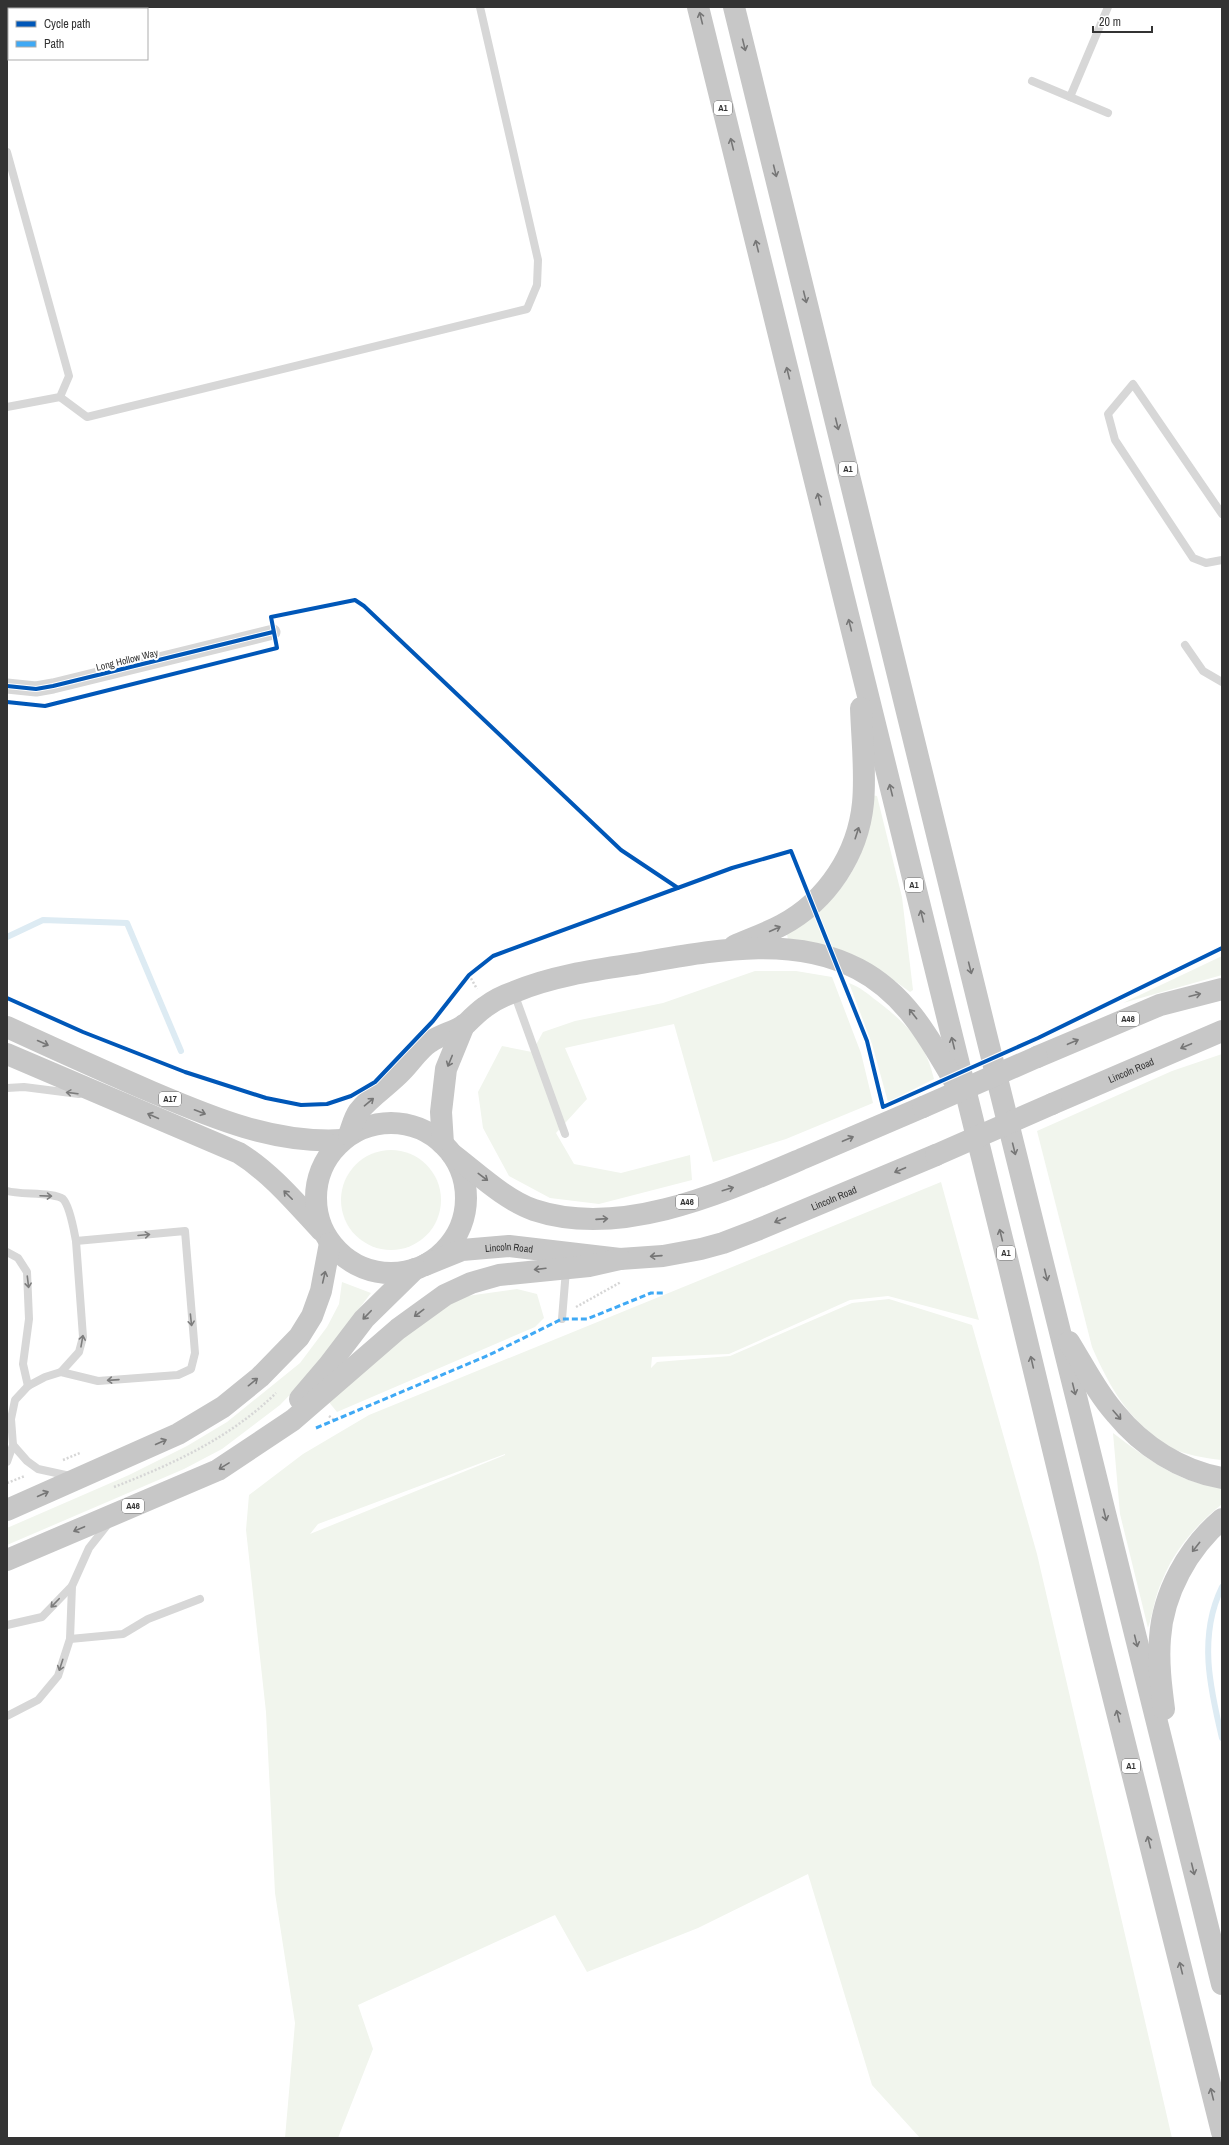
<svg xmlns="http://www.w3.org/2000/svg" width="1229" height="2145" font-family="'Archivo Narrow',sans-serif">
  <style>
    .green { fill: #f1f5ed; fill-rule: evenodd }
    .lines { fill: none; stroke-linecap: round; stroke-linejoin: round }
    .stream { stroke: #ddebf3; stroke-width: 6 }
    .path { stroke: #d6d6d6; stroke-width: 2.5; stroke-dasharray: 2 2; stroke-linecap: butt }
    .service { stroke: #d7d7d7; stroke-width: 8 }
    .minor { stroke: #d7d7d7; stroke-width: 15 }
    .trunk { stroke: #c7c7c7; stroke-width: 22 }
    .trunk-bridge { stroke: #c7c7c7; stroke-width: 22 }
    .quiet { stroke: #3fa9f5; stroke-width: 3; stroke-dasharray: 6 3; stroke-linecap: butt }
    .cycleway-casing { stroke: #fff; stroke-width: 6 }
    .cycleway { stroke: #0057b8; stroke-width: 4 }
    .oneway { stroke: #767676 }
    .oneway2 { stroke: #7d7d7d }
    .labels { text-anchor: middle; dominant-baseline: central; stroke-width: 4; stroke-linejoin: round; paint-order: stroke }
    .shield { fill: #fff; stroke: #707070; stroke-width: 1 }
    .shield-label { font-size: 9px; font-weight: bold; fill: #333 }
    .street-label { font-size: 10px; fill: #333; stroke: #fff }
  </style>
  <rect width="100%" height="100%" fill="#fff"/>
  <!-- green -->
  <g class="green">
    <path d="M872,795L877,796L902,897L913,990L910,992L880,970L788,940L787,934C822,913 852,884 864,844C869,829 870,811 872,795Z"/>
    <polygon points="1222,956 1222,975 1123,1003"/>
    <polygon points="755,971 796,971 832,977 861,1053 873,1103 786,1139 713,1162 674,1024 565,1048 587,1099 556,1133 574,1164 621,1173 690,1155 692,1180 599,1204 550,1198 509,1176 483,1128 478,1092 502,1046 532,1052 543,1032 575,1021 663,1003"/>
    <path d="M849,983C860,987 868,994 877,1001C906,1023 926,1043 934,1079L888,1102L872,1044Z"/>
    <path d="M1222,1054V1460C1203,1458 1186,1455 1169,1447C1163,1445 1159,1440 1154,1436C1123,1411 1108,1383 1092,1347L1037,1131L1172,1071Z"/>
    <circle cx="391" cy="1200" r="50"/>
    <path d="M941,1182L979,1320L888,1296L850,1300L729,1354L652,1357L651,1368L657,1362L730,1356L852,1303L889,1299L972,1325L1037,1554L1172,2138H920L872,2085L808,1874L698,1928L587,1972L555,1915L358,2005L373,2049L338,2138H285L295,2023L275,1893L266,1712L246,1530L249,1495L303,1454L369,1415ZM505,1454V1455L310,1534L318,1524Z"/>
    <polygon points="342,1282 371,1293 307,1377 280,1405 222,1449 184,1469 7,1545 7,1528 129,1475 187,1446 227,1422 300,1363 327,1327 339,1304"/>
    <polygon points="517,1289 537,1294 544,1318 535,1327 337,1412 328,1401 412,1329 460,1297"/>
    <path d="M1113,1433C1145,1457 1180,1485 1222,1487V1504C1197,1524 1174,1550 1162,1581C1155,1595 1153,1613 1148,1628L1120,1514Z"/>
  </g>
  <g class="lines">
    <!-- stream -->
    <g class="stream">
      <polyline points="7,937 43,920 127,923 181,1051"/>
      <path d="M1222,1587C1198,1636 1210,1688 1222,1738"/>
    </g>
    <!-- path -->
    <g class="path">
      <polyline points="469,975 477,989"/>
      <polyline points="576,1307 621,1282"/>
      <polyline points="329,1416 334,1420"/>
      <polyline points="63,1460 80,1453"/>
      <polyline points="7,1483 25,1476"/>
      <path d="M114,1487C173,1464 230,1438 276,1393"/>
    </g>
    <!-- service -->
    <g class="service">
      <polyline points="1032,81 1108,113"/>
      <polyline points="1070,97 1108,7"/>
      <polyline points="7,152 69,376 60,397 7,407"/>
      <polyline points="60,397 87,417 527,309 537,285 538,260 480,7"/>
      <polyline points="1222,514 1133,384 1108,414 1115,440 1193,558 1206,563 1222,560"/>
      <polyline points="1185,645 1203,671 1222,682"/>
      <polyline points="514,993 565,1134"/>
      <polyline points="7,1088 24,1087 79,1094"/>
      <path d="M7,1191C20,1195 54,1192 63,1199C70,1206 74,1231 76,1241L185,1231L195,1353L191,1369L178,1375L98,1381L61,1372"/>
      <polyline points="7,1252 18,1258 27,1272 29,1319 23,1364 28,1386"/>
      <polyline points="562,1319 566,1270"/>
      <polyline points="7,1462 13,1445"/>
      <polyline points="70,1476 38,1469 27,1461 13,1445 11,1419 15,1400 28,1386 45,1377 61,1372 79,1352 83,1337 76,1241"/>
      <polyline points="7,1625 42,1617 72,1586 89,1548 108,1524"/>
      <polyline points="70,1639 123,1634 148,1619 200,1599"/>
      <polyline points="7,1716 38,1700 58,1676 70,1639 72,1586"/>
    </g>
    <!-- minor -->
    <polyline class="minor" points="7,686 36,689 53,686 273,632"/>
    <!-- trunk -->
    <g class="trunk">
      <polyline points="698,7 1011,1275 1100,1644 1222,2132"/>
      <polyline points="734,7 985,1030 1222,1984"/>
      <path d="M734,946C750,939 767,933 782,925C827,901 858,854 863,803C866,772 862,739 861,708"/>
      <path d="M7,1027C55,1049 103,1071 152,1092C213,1118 275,1144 342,1140"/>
      <path d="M7,1054L239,1153C271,1173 295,1202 321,1230"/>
      <polyline points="1037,1057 1160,1005 1222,989"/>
      <path id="s1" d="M1052,1104L1222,1031"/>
      <circle cx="391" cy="1198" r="75"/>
      <path d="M349,1135C352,1127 354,1118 359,1111C371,1096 389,1085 402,1071C411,1062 419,1049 430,1042C441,1034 455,1032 466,1024C472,1018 478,1012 485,1007C493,1001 505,995 514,992C552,976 595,970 635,964C707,952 790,933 858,969C906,994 930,1039 956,1084"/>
      <polyline points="443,1144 441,1112 446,1069 464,1025"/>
      <path d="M452,1154C477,1173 505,1200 534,1210C621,1239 724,1192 804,1158C843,1141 883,1124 923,1107"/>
      <path id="s2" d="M425,1265L462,1250L509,1246L620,1259L663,1256L701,1249L723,1243L757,1230L936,1155"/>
      <path d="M1069,1342C1084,1366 1097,1393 1116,1414C1142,1446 1181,1471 1222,1478"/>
      <polyline points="300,1399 329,1365 364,1319 415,1269"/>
      <polyline points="7,1510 178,1434 223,1407 260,1377 299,1337 312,1316 321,1291 330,1243"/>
      <polyline points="7,1560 218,1470 293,1420 398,1329 445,1295 471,1283 499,1275 589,1266 620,1259"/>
      <path d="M1164,1709C1161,1686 1158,1662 1160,1638C1163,1593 1188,1548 1222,1519"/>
    </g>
    <!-- trunk-bridge -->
    <g class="trunk-bridge">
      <polyline points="923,1107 1037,1057"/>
      <polyline points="936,1155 1052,1104"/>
    </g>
    <!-- quiet -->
    <polyline class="quiet" points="316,1428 489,1355 562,1319 587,1319 651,1293 663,1293"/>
    <!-- cycleway casing -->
    <g class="cycleway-casing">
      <g id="cycleway">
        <polyline points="7,686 36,689 53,686 273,632"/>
        <polyline points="7,702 45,706 277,648 271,617 355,600 364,606 621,850 678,888"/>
        <polyline points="7,998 83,1032 185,1072 266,1098 301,1105 327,1104 351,1096 375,1082 433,1021 469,975 493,956 732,868 791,851 867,1041 883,1107 1038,1038 1222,948"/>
      </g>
    </g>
    <!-- cycleway -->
    <use href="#cycleway" class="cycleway"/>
  </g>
  <!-- one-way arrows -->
  <defs><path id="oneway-shaft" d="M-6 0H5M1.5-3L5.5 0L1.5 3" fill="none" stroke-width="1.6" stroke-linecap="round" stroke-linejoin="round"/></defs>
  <g class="oneway">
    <use href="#oneway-shaft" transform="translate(701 18) rotate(-104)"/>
    <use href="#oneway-shaft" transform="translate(744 45) rotate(76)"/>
    <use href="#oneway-shaft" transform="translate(732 144) rotate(-104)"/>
    <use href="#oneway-shaft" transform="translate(775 171) rotate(76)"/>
    <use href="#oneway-shaft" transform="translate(757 246) rotate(-104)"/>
    <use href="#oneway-shaft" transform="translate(805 297) rotate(76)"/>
    <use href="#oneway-shaft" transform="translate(788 373) rotate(-104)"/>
    <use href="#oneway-shaft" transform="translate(837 424) rotate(76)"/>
    <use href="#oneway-shaft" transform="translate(819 499) rotate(-104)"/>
    <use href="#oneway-shaft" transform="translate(850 625) rotate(-104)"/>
    <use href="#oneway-shaft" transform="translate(891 790) rotate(-104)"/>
    <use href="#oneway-shaft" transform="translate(857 833) rotate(-72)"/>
    <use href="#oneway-shaft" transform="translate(922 916) rotate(-104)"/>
    <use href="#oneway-shaft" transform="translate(775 929) rotate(-24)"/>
    <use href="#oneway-shaft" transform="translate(970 968) rotate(76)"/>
    <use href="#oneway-shaft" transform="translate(1195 995) rotate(-14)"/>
    <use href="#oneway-shaft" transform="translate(913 1014) rotate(-128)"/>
    <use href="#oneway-shaft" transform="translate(1073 1042) rotate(-23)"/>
    <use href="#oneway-shaft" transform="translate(43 1043) rotate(24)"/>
    <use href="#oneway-shaft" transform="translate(953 1043) rotate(-104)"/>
    <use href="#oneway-shaft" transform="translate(1186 1046) rotate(157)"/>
    <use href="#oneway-shaft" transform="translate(450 1061) rotate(112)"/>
    <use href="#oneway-shaft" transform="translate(369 1102) rotate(-40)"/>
    <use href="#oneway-shaft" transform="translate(200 1112) rotate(21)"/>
    <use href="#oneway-shaft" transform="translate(153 1116) rotate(-156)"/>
    <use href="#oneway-shaft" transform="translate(848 1139) rotate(-23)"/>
    <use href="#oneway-shaft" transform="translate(1014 1149) rotate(76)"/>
    <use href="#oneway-shaft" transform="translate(900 1170) rotate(157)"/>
    <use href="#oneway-shaft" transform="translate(483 1177) rotate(37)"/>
    <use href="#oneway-shaft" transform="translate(728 1189) rotate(-17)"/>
    <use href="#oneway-shaft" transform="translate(288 1195) rotate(-135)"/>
    <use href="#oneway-shaft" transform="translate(602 1219) rotate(-4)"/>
    <use href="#oneway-shaft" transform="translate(780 1220) rotate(157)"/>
    <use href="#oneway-shaft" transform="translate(1001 1235) rotate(-104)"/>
    <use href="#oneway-shaft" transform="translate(656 1256) rotate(176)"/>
    <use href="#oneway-shaft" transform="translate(540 1269) rotate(173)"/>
    <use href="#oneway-shaft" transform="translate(1046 1275) rotate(76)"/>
    <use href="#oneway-shaft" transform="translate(324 1277) rotate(-77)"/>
    <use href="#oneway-shaft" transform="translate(419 1313) rotate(143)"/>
    <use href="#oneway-shaft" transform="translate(367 1315) rotate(134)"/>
    <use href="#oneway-shaft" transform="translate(1032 1362) rotate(-103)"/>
    <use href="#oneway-shaft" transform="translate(253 1382) rotate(-39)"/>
    <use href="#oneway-shaft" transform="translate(1074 1389) rotate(76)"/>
    <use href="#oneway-shaft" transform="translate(1117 1415) rotate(49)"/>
    <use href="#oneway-shaft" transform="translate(161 1442) rotate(-24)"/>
    <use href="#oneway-shaft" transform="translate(224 1466) rotate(148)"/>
    <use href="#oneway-shaft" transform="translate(43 1494) rotate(-24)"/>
    <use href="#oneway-shaft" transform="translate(1105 1515) rotate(76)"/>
    <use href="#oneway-shaft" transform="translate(79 1529) rotate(157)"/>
    <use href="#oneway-shaft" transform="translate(1196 1547) rotate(128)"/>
    <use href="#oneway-shaft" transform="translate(1136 1641) rotate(76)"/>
    <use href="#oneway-shaft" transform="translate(1118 1716) rotate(-104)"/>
    <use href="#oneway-shaft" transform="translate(1149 1842) rotate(-104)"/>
    <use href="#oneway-shaft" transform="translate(1193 1869) rotate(76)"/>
    <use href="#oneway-shaft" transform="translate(1181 1968) rotate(-104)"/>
    <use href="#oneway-shaft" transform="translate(1212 2094) rotate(-104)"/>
  </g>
  <g class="oneway2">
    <use href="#oneway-shaft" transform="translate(72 1093) rotate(-173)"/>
    <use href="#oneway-shaft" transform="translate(46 1196) rotate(2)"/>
    <use href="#oneway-shaft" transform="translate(144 1235) rotate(-5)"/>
    <use href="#oneway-shaft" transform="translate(28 1282) rotate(83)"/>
    <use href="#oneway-shaft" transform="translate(191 1320) rotate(84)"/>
    <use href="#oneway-shaft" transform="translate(82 1341) rotate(-80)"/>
    <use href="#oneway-shaft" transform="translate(113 1380) rotate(176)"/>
    <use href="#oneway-shaft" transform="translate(55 1603) rotate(134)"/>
    <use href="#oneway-shaft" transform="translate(61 1665) rotate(108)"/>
  </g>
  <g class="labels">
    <!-- shield labels -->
    <g class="shield">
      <rect x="714" y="101" width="18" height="14" rx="3"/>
      <rect x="839" y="462" width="18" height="14" rx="3"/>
      <rect x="905" y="878" width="18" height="14" rx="3"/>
      <rect x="1117" y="1012" width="22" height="14" rx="3"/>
      <rect x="159" y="1092" width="22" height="14" rx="3"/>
      <rect x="676" y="1195" width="22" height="14" rx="3"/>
      <rect x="997" y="1246" width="18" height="14" rx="3"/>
      <rect x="122" y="1499" width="22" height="14" rx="3"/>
      <rect x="1122" y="1759" width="18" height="14" rx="3"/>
    </g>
    <g class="shield-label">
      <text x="723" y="108">A1</text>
      <text x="848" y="469">A1</text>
      <text x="914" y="885">A1</text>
      <text x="1128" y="1019">A46</text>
      <text x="170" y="1099">A17</text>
      <text x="687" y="1202">A46</text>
      <text x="1006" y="1253">A1</text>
      <text x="133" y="1506">A46</text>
      <text x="1131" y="1766">A1</text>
    </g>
    <!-- street labels -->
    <g class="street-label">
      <text transform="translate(127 660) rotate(-14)">Long Hollow Way</text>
      <text stroke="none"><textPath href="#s1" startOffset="86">Lincoln Road</textPath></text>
      <text stroke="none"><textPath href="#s2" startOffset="423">Lincoln Road</textPath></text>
      <text stroke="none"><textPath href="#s2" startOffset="87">Lincoln Road</textPath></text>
    </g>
  </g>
  <!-- border -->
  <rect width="1229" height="2145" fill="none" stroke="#333333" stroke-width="16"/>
  <!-- legend -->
  <rect x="8" y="8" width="140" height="52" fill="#ffffff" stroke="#adadad"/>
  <rect x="16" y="21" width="20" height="6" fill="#0057b8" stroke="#adadad"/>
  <text x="44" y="28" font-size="12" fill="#333333">Cycle path</text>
  <rect x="16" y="41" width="20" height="6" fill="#3fa9f5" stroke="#adadad"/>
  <text x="44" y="48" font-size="12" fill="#333333">Path</text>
  <!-- scale -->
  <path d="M1093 26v6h59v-6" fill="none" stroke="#333333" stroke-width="2"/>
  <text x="1099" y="26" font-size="12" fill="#333333" stroke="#ffffff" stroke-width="3" paint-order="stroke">20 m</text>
</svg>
